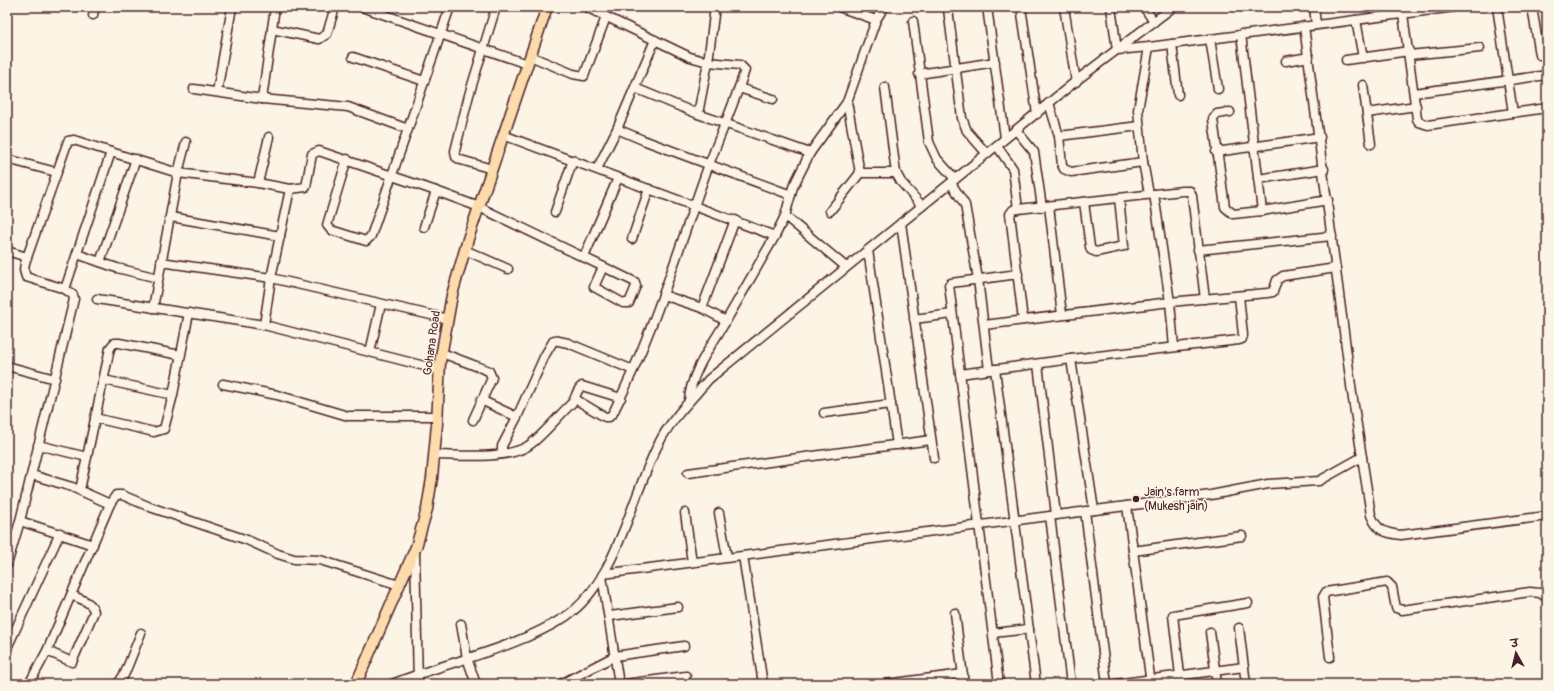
<svg xmlns="http://www.w3.org/2000/svg" width="1554" height="691" font-family="Pangolin,'Playpen Sans Deva',sans-serif">
  <style>
    .lines { fill: none; stroke-linecap: round; stroke-linejoin: round }
    .minor-casing { stroke: #4a1f2b; stroke-width: 11 }
    .major-casing { stroke: #4a1f2b; stroke-width: 13 }
    .minor { stroke: #fcf5e5; stroke-width: 8 }
    .major { stroke: #fcdcac; stroke-width: 10 }
    .poi-dot { fill: #4a1f2b; stroke: #fcf5e5; stroke-width: 1.5 }
    .labels { text-anchor: middle; dominant-baseline: central; stroke-width: 3; stroke-linejoin: round; paint-order: stroke }
    .street-label { font-size: 12px; fill: #4a1f2b; stroke: #fcf5e5 }
    .poi-label { font-size: 12px; fill: #4a1f2b; stroke: #fcf5e5; text-anchor: start }
  </style>
  <rect width="100%" height="100%" fill="#fcf5e5"/>
  <filter id="ink" filterUnits="userSpaceOnUse"><feTurbulence type="fractalNoise" baseFrequency=".025" numOctaves="2"/><feDisplacementMap in="SourceGraphic" scale="8" xChannelSelector="R" yChannelSelector="G"/><feConvolveMatrix kernelMatrix="1 2 1 2 8 2 1 2 1" color-interpolation-filters="sRGB"/></filter>
  <g filter="url(#ink)">
    <g class="lines">
      <!-- minor casing -->
      <g class="minor-casing">
        <g id="minor">
          <polyline points="362,7 527,64"/>
          <polyline points="987,7 1005,138"/>
          <polyline points="1021,7 1037,114"/>
          <polyline points="1064,7 1076,82"/>
          <polyline points="1111,7 1117,50 1149,47 1455,7"/>
          <polyline points="1144,7 1154,22"/>
          <polyline points="1314,7 1316,24"/>
          <polyline points="1497,7 1513,113"/>
          <polyline points="1532,7 1540,55"/>
          <polyline points="948,9 962,118 967,131 987,154"/>
          <polyline points="1403,14 1417,119 1419,122 1428,125 1547,108"/>
          <polyline points="93,15 95,7"/>
          <polyline points="876,20 884,7"/>
          <polyline points="1356,20 1363,58"/>
          <polyline points="913,21 929,142 937,159 955,179"/>
          <path d="M1304,26L1352,393L1371,515C1377,531 1385,533 1401,535L1547,516"/>
          <polyline points="272,29 275,7"/>
          <polyline points="1241,34 1262,211"/>
          <polyline points="1210,39 1218,89"/>
          <polyline points="1172,44 1178,95"/>
          <polyline points="1149,47 1138,110 1143,162 1149,194"/>
          <polyline points="1409,55 1480,48"/>
          <polyline points="530,56 573,74 584,76 606,17"/>
          <polyline points="353,57 424,81"/>
          <polyline points="1346,60 1409,51"/>
          <polyline points="1286,61 1309,57"/>
          <polyline points="919,74 995,62"/>
          <polyline points="1363,85 1371,144"/>
          <polyline points="885,87 896,173 901,182 922,206"/>
          <polyline points="635,88 698,114 810,153"/>
          <polyline points="739,88 773,99"/>
          <polyline points="194,89 262,99 348,107 408,129"/>
          <polyline points="217,92 232,7"/>
          <polyline points="1414,93 1547,75"/>
          <polyline points="262,99 272,29 319,39 327,34 335,7"/>
          <polyline points="1049,103 1059,136 1062,165 1064,169 1071,172 1143,162"/>
          <polyline points="1230,112 1217,114 1213,119 1225,207 1233,214 1262,211 1328,200"/>
          <polyline points="1367,113 1416,106"/>
          <polyline points="698,114 708,62 715,7"/>
          <polyline points="617,129 643,140 791,195"/>
          <polyline points="1016,130 1034,152 1042,207"/>
          <polyline points="503,135 775,236"/>
          <polyline points="1059,136 1139,126"/>
          <polyline points="997,146 1013,169 1018,209"/>
          <polyline points="1216,152 1320,137"/>
          <polyline points="7,159 56,172"/>
          <polyline points="347,159 327,225 331,230 366,241 371,236 450,7"/>
          <polyline points="492,169 461,160 456,157 455,151 469,95 496,7"/>
          <polyline points="597,169 617,129 655,40"/>
          <polyline points="860,173 896,173"/>
          <polyline points="1258,179 1324,169"/>
          <polyline points="258,183 269,137"/>
          <polyline points="951,183 965,205 978,279 989,370"/>
          <polyline points="1084,202 1090,247 1091,250 1096,252 1124,246 1119,198"/>
          <polyline points="1049,206 1062,315"/>
          <polyline points="830,211 860,173 847,102"/>
          <polyline points="555,212 573,160"/>
          <polyline points="785,216 846,267"/>
          <polyline points="171,217 280,236"/>
          <polyline points="901,223 934,458"/>
          <polyline points="424,227 436,191"/>
          <polyline points="632,239 649,189"/>
          <polyline points="465,250 508,269"/>
          <polyline points="868,250 897,445"/>
          <polyline points="1198,250 1332,236"/>
          <polyline points="7,251 27,257"/>
          <polyline points="77,254 117,268 158,278"/>
          <polyline points="584,257 618,178"/>
          <polyline points="100,262 136,159"/>
          <polyline points="161,262 271,278 448,319"/>
          <polyline points="65,289 26,277 24,270 25,263 68,141 74,140 111,152"/>
          <polyline points="663,295 702,308 726,321 775,236 785,216 793,187 810,153 847,102 876,20 839,7"/>
          <polyline points="97,299 264,325 440,370"/>
          <polyline points="153,308 178,173 186,142"/>
          <polyline points="702,308 735,220"/>
          <polyline points="914,319 952,314"/>
          <polyline points="1023,320 1010,214 1013,210 1018,209 1182,191 1190,191 1192,196 1205,299"/>
          <polyline points="264,325 271,278 290,189"/>
          <polyline points="984,325 1170,302 1154,194"/>
          <polyline points="1174,347 1170,302 1267,293 1273,292 1277,280 1283,276 1336,268"/>
          <polyline points="370,352 381,304"/>
          <polyline points="442,353 489,371 492,378 473,420"/>
          <polyline points="1071,359 1094,510"/>
          <polyline points="1038,364 1056,515"/>
          <polyline points="7,366 55,379"/>
          <polyline points="995,369 1036,684"/>
          <polyline points="960,374 1071,359 1239,340 1242,339 1243,335 1239,296"/>
          <polyline points="104,380 173,395"/>
          <polyline points="223,384 277,395 348,416 437,416"/>
          <path d="M575,399L605,417H609L613,413C651,338 676,257 704,178C717,142 733,107 745,70L740,65L708,62L690,57L586,7"/>
          <polyline points="481,400 517,417"/>
          <path d="M689,401C690,373 712,345 726,321"/>
          <polyline points="824,413 891,404"/>
          <polyline points="95,418 154,432 164,429 173,395 189,313"/>
          <polyline points="38,445 87,457"/>
          <polyline points="502,454 502,446 517,417 545,355 554,340 568,343 633,370"/>
          <path d="M434,455C460,455 505,460 528,446C543,436 558,416 572,403C577,397 575,391 582,386L621,398"/>
          <polyline points="688,473 931,440"/>
          <polyline points="32,475 72,487 110,504"/>
          <polyline points="80,490 110,348 114,343 119,343 180,355"/>
          <polyline points="1127,506 1151,684"/>
          <polyline points="1085,511 1107,684"/>
          <polyline points="685,513 692,562"/>
          <polyline points="719,513 727,557"/>
          <polyline points="1050,516 1071,684"/>
          <polyline points="20,521 93,545"/>
          <polyline points="415,551 418,684"/>
          <polyline points="1133,551 1242,536"/>
          <polyline points="743,556 763,684"/>
          <polyline points="7,565 20,521 74,299 73,295 65,289 111,152 178,173 258,183 290,189 306,187 312,154 319,151 436,191 479,207 635,282 636,286 629,303 623,303 594,287 603,267"/>
          <polyline points="603,574 1211,495 1268,484 1319,481 1362,457"/>
          <polyline points="602,576 619,684"/>
          <polyline points="955,613 964,684"/>
          <polyline points="610,616 678,607"/>
          <polyline points="461,624 467,658 476,684"/>
          <polyline points="1239,628 1246,684"/>
          <polyline points="1210,632 1217,684"/>
          <polyline points="993,633 1029,629"/>
          <polyline points="7,648 60,533"/>
          <path d="M47,651L72,662L94,612C93,602 80,599 71,595"/>
          <polyline points="1330,657 1323,597 1326,592 1387,582 1392,587 1396,608 1402,610 1530,592 1540,593 1547,598"/>
          <polyline points="29,684 47,651 110,504 116,495 122,495 150,507 247,540 278,554 294,559 320,560 399,585"/>
          <polyline points="118,684 125,673 141,633"/>
          <path d="M392,684C449,661 513,650 565,617C617,583 631,496 659,443C671,419 692,399 709,379L1081,77L1173,7"/>
          <polyline points="561,684 615,656 684,646"/>
          <polyline points="625,684 686,676"/>
          <polyline points="886,684 963,674"/>
          <polyline points="999,684 949,285 951,283 1018,274"/>
          <polyline points="1115,684 1244,667"/>
          <polyline points="1181,684 1173,615 1248,603"/>
        </g>
      </g>
      <!-- major casing -->
      <g class="major-casing">
        <polyline id="major" points="356,684 416,547 427,509 432,478 437,424 440,362 452,295 468,239 547,7"/>
      </g>
      <!-- minor -->
      <use href="#minor" class="minor"/>
      <!-- major -->
      <use href="#major" class="major"/>
    </g>
  </g>
  <!-- markers -->
  <circle class="poi-dot" cx="1136" cy="499" r="4"/>
  <g class="labels">
    <!-- street labels -->
    <g class="street-label">
      <text transform="translate(432 343) rotate(-82)">Gohana Road</text>
    </g>
    <!-- poi labels -->
    <g class="poi-label">
      <text x="1144" y="492">Jain's farm<tspan x="1144" dy="14">(Mukesh jain)</tspan></text>
    </g>
  </g>
  <!-- margin -->
  <rect width="1554" height="691" fill="none" stroke="#fcf5e5" stroke-width="24"/>
  <rect x="12" y="12" width="1530" height="667" fill="none" stroke="#4a1f2b" stroke-width="1.5" filter="url(#ink)"/>
  <!-- north arrow -->
  <g transform="translate(1516 653) rotate(352)" stroke="#fcf5e5" stroke-width="3" paint-order="stroke">
  <path d="M0-3L7 15L0 10L-7 15Z" fill="#4a1f2b"/>
  <text y="-6" font-size="11" font-weight="bold" text-anchor="middle" fill="#4a1f2b">उ</text>
  </g>
</svg>
